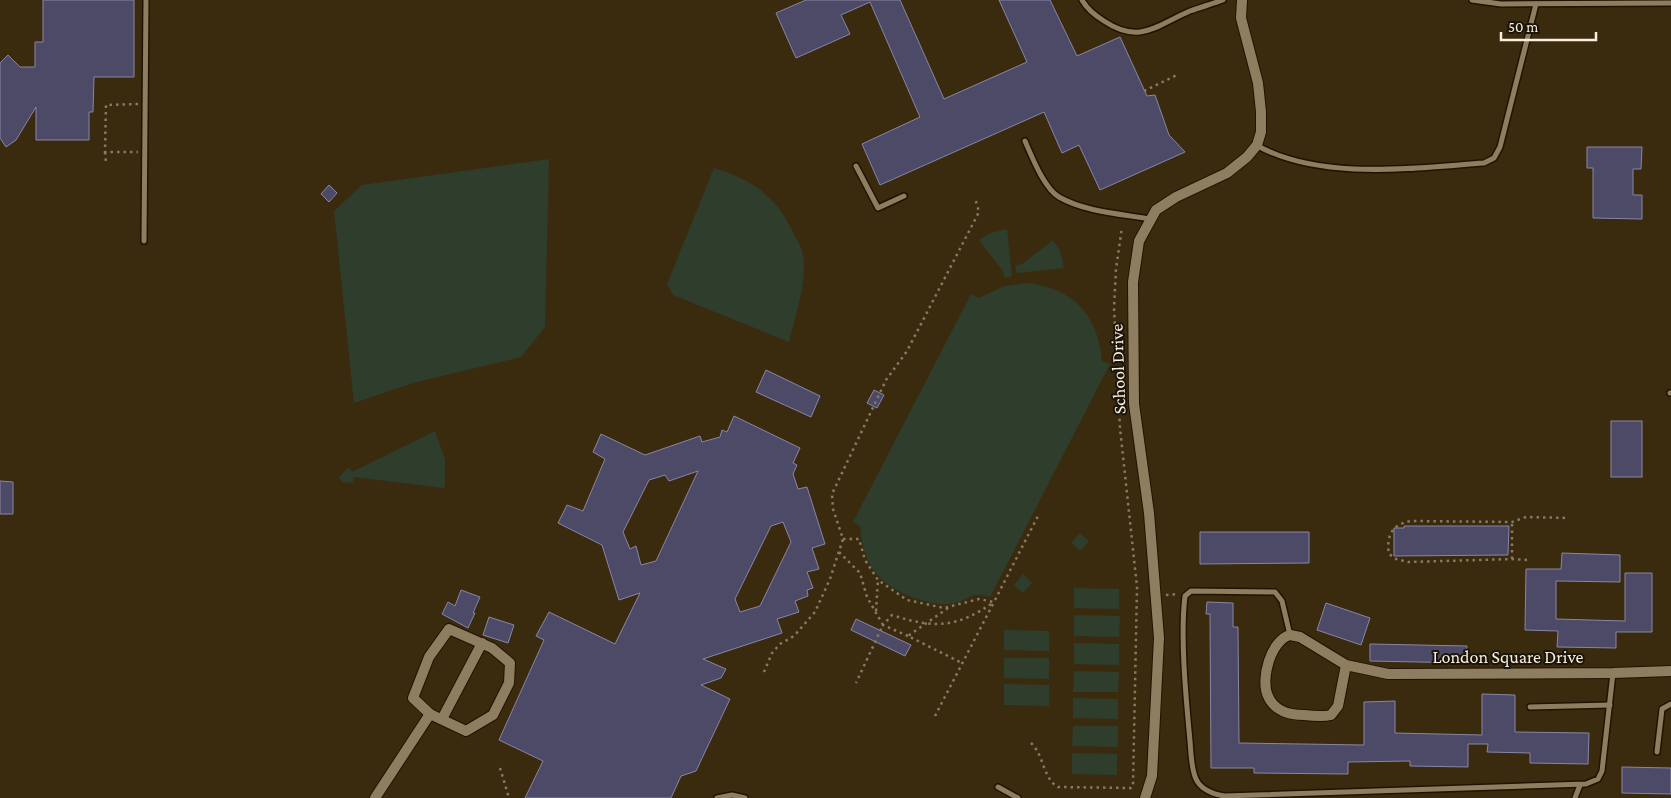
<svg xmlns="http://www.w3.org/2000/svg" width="1671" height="798" font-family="'Crimson Pro',serif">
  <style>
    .green { fill: #2f3d2c }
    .building { fill: #4c4a67; stroke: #8786a6; fill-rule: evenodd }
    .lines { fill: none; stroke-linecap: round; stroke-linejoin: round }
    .service-casing { stroke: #211300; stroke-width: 8 }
    .minor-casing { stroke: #211300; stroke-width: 12 }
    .path { stroke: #877a63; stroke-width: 2.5; stroke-dasharray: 2.5 4; stroke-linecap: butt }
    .service { stroke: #8e7d5f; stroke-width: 5 }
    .minor { stroke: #8e7d5f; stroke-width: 10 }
    .labels { text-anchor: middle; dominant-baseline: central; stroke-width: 4; stroke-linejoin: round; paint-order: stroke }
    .street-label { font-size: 18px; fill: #f8efdf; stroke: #1c1509 }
  </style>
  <rect width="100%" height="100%" fill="#3a2b0f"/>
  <!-- green -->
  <g class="green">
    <polygon points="549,159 545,327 521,357 413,383 354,403 334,211 362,185"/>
    <path d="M714,168C752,180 774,194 792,230C795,237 800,244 802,251C809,276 795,317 789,342L673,295L667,284Z"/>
    <polygon points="1007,229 1012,276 1005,278 1003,271 979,240 990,233"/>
    <polygon points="1053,240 1060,251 1064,268 1017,273 1015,266 1022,264"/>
    <path d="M1029,283C1075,290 1098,315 1102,361L1110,364L990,597C969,590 969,602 950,604C925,606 883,589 871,566C864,554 861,539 860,526L853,522L971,294L979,298L1004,286Z"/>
    <polygon points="435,431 445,459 445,488 353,477 354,483 342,482 339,477 349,467 352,472"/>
    <polygon points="1080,533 1089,541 1080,551 1071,543"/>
    <polygon points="1023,574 1032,583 1023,593 1014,585"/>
    <polygon points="1074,588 1119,589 1119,609 1074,608"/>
    <polygon points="1074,615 1120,616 1119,637 1074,636"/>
    <polygon points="1004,630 1049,631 1049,651 1004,650"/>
    <polygon points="1074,643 1119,644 1119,665 1074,664"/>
    <polygon points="1004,658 1049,658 1049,679 1004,678"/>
    <polygon points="1074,671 1119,672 1118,692 1073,692"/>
    <polygon points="1004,684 1049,685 1049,706 1004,705"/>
    <polygon points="1073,698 1118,699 1118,719 1073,718"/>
    <polygon points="1073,726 1118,726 1118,747 1072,746"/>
    <polygon points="1072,753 1117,754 1117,775 1072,774"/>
  </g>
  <!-- building -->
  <g class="building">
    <polygon points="43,0 134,0 134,77 94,77 93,112 89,112 89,140 36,140 36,107 16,140 6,147 0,138 0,63 8,55 20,67 35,67 35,42 43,42"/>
    <polygon points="806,0 900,0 944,99 1027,62 999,0 1050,0 1077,56 1120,37 1147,96 1155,95 1169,135 1185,152 1100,190 1079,145 1062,153 1044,112 880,185 862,144 920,117 870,2 841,15 850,34 796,58 776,13"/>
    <polygon points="1587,147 1642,147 1641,169 1633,169 1633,195 1642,195 1642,219 1593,218 1593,168 1587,168"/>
    <polygon points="329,185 337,193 329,202 321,194"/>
    <polygon points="766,370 820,396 811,417 756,392"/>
    <polygon points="874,390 884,395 877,408 867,403"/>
    <path d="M734,416L800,448L793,463L797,465L793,474L798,489L807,487L825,544L812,548L819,569L807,572L813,588L807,590L808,596L795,601L799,612L777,619L782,633L703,659L726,669L721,678L701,685L730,699L696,771L681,776L671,798H525L543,761L499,740L544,640L536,636L549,612L615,644L640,593L619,600L602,545L558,523L567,505L583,511L605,459L593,452L601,434L645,455L700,436L702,442L720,437L722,430L727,432ZM698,471L656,561L641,565L636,546L630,549L623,532L649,480L665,475L669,481ZM783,522L791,542L760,606L740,612L735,599L771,526Z"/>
    <rect x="1611" y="421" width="31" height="56"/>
    <polygon points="0,481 13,482 13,514 0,514"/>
    <polygon points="1404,526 1509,526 1508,555 1394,556 1394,528 1404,528"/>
    <polygon points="1200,532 1309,532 1309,563 1200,564"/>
    <polygon points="1562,553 1620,555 1620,582 1556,581 1556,619 1625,621 1625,573 1652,573 1652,632 1616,632 1616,648 1557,647 1558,631 1525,630 1526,569 1561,569"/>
    <polygon points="461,590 480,597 473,613 475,613 468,628 442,614 448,602 455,606"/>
    <polygon points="1207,602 1233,603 1233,627 1238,627 1239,743 1364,745 1364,702 1395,701 1395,733 1482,735 1482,694 1515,695 1515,732 1589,733 1588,764 1530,763 1530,753 1487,752 1488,744 1468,744 1468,767 1410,766 1410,761 1348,762 1348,774 1254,773 1254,768 1211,768 1210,614 1206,614"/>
    <polygon points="1326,603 1370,618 1361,645 1317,630"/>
    <polygon points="489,617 514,625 508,643 483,635"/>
    <polygon points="856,619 911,645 905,656 851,630"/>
    <polygon points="1370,644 1467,646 1466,663 1370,661"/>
    <polygon points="1622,767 1671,768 1671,794 1622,793"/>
  </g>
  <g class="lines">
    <!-- service casing -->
    <g class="service-casing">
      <g id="service">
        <path d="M1082,0C1087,9 1096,16 1104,21C1140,45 1157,25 1190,11C1201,7 1212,4 1223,0"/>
        <polyline points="1472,0 1501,4 1671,3"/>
        <path d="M1025,141C1032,157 1044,188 1059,197C1085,212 1122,214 1150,219"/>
        <path d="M1256,145C1320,181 1414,168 1484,163L1494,158L1500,147L1536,4"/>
        <polyline points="856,166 878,208 904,196"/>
        <polyline points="144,241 146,0"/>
        <polyline points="1670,393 1671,393"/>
        <path d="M1290,635L1282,601L1275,592L1191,591L1185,596C1180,637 1186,698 1190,741C1191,752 1191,768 1196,779C1201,790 1213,794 1224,796L1586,784L1598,779L1602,771L1613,673"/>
        <polyline points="1530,707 1610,705"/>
        <polyline points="1657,752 1662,709 1671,704"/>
        <polyline points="998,787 1018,798"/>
        <polyline points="717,798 732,795 745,798"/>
        <polyline points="1575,798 1580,785"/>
      </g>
    </g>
    <!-- minor casing -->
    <g class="minor-casing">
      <g id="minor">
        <polygon points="449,629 492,648 510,663 509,683 493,715 466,731 430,714 413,698 429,657"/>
        <path d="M1346,665L1338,706L1331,715C1323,717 1313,716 1304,715C1290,715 1274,711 1268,696C1260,679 1271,640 1290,635L1300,637L1346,665L1388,674L1613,673L1671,671"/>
        <polyline points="442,719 482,643"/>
        <polyline points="375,798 430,714"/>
        <polyline points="1145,798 1152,776 1159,638 1149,513 1134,404 1133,282 1139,241 1156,210 1176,197 1227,173 1247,157 1257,145 1261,132 1261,112 1258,83 1241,18 1242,0"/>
      </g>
    </g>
    <!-- path -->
    <g class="path">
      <polyline points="1144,91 1179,74"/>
      <polyline points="138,104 106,105 105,152 138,152"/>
      <polyline points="105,152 106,163"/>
      <polyline points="843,539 859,539 865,560 878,580 907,600 944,608 979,599 994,602 1039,514"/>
      <polyline points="839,552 860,573 867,597 883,625 856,683"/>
      <polyline points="1512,559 1512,522"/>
      <path d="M1527,560L1512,559L1408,562L1396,559L1389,554C1386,536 1392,524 1411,521L1512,522L1526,517L1568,518"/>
      <polyline points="1166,595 1178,594"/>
      <polyline points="948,608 908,636 962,663"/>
      <polyline points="876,611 878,580"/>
      <path d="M908,636L883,625L892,615C934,629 957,628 994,602"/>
      <polyline points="764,672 772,653 780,644 794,636 815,612 830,579 843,539 833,509 832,494 886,380 907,351 979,212 975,198"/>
      <polyline points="935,716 994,602"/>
      <path d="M1031,743C1044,755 1043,779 1058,787L1131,788L1133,786L1137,587L1120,428L1114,308L1116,269L1122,227"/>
      <polyline points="500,768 509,798"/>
    </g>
    <!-- service -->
    <use href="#service" class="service"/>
    <!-- minor -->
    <use href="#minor" class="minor"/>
  </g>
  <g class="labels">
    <!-- street labels -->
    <g class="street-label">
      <text transform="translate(1118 369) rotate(-92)">School Drive</text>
      <text x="1508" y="657">London Square Drive</text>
    </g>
  </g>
  <!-- scale -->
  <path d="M1501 32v8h95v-8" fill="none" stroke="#f8efdf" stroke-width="2.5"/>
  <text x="1508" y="32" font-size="15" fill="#f8efdf" stroke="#1c1509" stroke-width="4" paint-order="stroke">50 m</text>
</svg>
